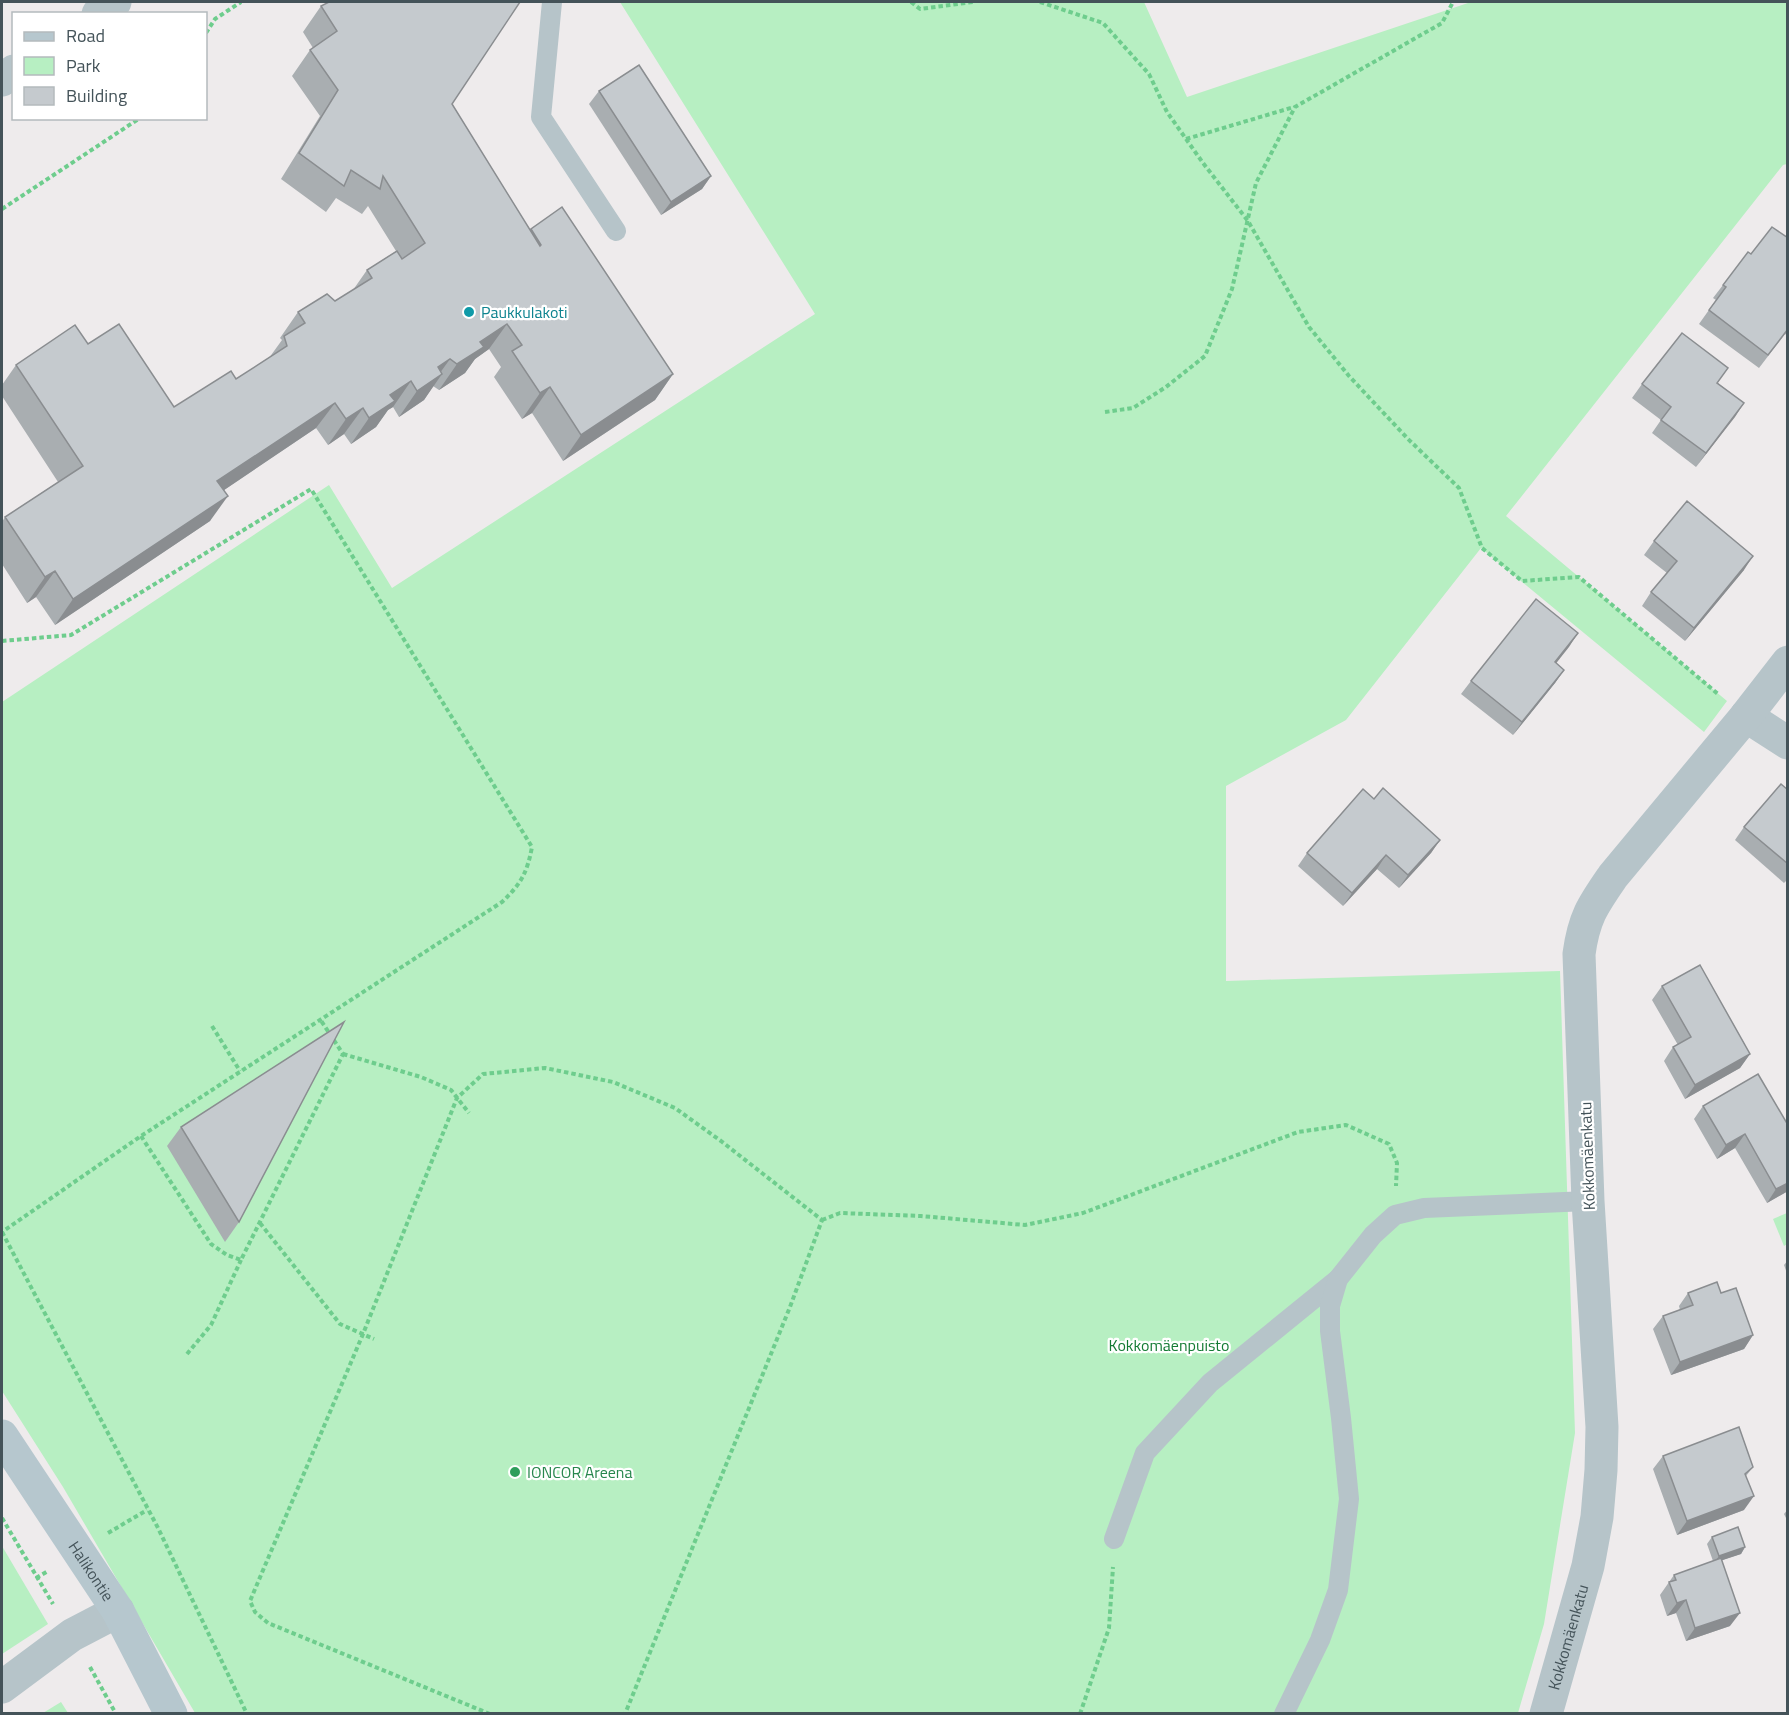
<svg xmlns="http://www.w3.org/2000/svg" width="1789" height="1715" font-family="'Titillium Web',sans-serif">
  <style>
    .green { fill: #b7efc2 }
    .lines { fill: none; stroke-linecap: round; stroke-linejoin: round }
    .path { stroke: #6ecd8d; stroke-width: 4; stroke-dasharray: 4.5 3; stroke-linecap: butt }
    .service { stroke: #b6c4c9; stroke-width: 20 }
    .minor { stroke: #b6c4c9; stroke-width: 33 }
    .tertiary { stroke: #b6c4c9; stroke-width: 33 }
    .secondary { stroke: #b6c7ce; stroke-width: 33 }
    .wall { fill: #a9aeb1 }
    .shaded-wall { fill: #8a8d90 }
    .building { fill: #c5cace; stroke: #8a8d90; stroke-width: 1.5 }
    .culture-dot { fill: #0f9aa8; stroke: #fff; stroke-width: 2 }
    .leisure-dot { fill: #2e9e5b; stroke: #fff; stroke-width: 2 }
    .labels { text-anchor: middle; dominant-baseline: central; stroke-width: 4.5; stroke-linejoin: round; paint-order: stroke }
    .culture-label { font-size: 16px; fill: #0d838f; stroke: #fff; text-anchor: start }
    .street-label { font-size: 16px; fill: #445359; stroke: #fff }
    .park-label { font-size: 16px; fill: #147b34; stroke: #fff }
    .leisure-label { font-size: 16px; fill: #27864d; stroke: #fff; text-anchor: start }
  </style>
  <rect width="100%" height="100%" fill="#eeebec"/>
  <!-- green -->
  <g class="green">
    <polygon points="620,2 1144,2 1187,97 1471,2 1787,2 1787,164 1783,165 1506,516 1727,701 1704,732 1481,548 1346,720 1226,786 1226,981 1560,971 1575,1433 1544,1624 1518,1713 195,1713 63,1487 2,1391 2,702 329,485 392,588 815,314"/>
    <polygon points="1787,1213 1787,1244 1784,1246 1773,1219"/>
    <polygon points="2,1546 48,1624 2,1654"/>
    <polygon points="61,1702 68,1713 43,1713"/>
  </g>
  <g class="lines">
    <!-- path -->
    <g class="path">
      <polyline points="911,2 920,9 973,2"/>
      <polyline points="1040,2 1103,23 1149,74 1167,112 1203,163 1248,221 1309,327 1349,376 1408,439 1459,488 1482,548 1522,581 1579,577 1718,694"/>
      <polyline points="206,33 215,19 241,2"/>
      <polyline points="1186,139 1294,107"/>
      <polyline points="2,209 140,118"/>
      <polyline points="1105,412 1133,408 1166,387 1205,356 1232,289 1256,183 1295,107 1442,23 1453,2"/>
      <path d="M2,641L71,635L311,489L532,847C527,873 521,884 502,902L141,1136L2,1232"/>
      <polyline points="212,1026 240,1071"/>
      <polyline points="343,1054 421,1077 451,1090 469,1113"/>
      <polyline points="141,1136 211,1244 227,1255 241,1260 343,1054 320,1019"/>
      <polyline points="822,1220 840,1213 921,1216 1025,1225 1083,1213 1298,1132 1346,1125 1389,1144 1397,1163 1396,1186"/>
      <polyline points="260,1223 340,1324 374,1339"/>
      <polyline points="2,1232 158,1528 247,1714"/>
      <polyline points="187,1354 211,1325 241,1260"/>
      <polyline points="2,1518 53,1604"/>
      <polyline points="108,1533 147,1510"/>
      <polyline points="36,1578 48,1571"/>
      <polyline points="90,1667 116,1714"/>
      <polyline points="490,1714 268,1623 255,1612 250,1601 363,1334 457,1098 483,1074 545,1068 613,1082 675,1108 721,1141 822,1220 790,1307 625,1714"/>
      <polyline points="1080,1714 1109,1628 1113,1567"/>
    </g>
    <!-- service -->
    <g class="service">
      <polyline points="552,2 541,117 616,231"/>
      <polyline points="1114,1539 1145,1453 1210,1383 1338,1279"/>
      <polyline points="1284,1714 1320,1640 1338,1590 1349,1499 1341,1418 1330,1331 1330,1306 1338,1279 1373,1235 1395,1215 1424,1208 1588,1201"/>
    </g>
    <!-- minor -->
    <g class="minor">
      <polyline points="1746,716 1788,743"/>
      <polyline points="2,1687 72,1635 118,1611"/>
      <path id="s1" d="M1546,1714L1588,1566L1597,1517L1601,1470L1602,1427L1588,1201L1579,954C1584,917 1593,905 1613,876L1746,716L1788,662"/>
    </g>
    <!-- tertiary -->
    <g class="tertiary">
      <polyline points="98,14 115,2"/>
      <polyline points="2,80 14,71"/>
    </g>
    <!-- secondary -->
    <path class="secondary" id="s2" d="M2,1436L118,1611L171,1714"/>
  </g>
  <!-- wall -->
  <g class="wall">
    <polygon points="321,6 452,104 530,230 531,229 673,374 655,400 563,461 532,413 522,419 494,377 501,367 489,349 475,359 465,373 439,390 433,386 424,400 399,417 393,407 388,410 376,427 351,444 344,434 328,445 316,428 224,490 210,521 55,625 36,597 27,603 2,564 2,522 5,517 58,482 2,396 2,385 16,365 88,344 174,407 236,379 269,358 282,340 280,338 298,312 335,301 353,290 367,270 396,251 368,206 362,214 336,198 326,212 281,179 320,116 292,76 310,50 313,48 303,32"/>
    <polygon points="599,91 711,176 702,189 661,215 589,104"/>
    <polygon points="1788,238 1788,336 1785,334 1759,368 1699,324 1716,300 1713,298 1723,285 1751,254"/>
    <polygon points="1718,383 1744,403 1696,467 1652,433 1661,420 1632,398 1642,384"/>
    <polygon points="1654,541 1744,570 1685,641 1642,606 1651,592 1667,573 1644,555"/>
    <polygon points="1578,633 1556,663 1564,670 1555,683 1513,735 1461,694 1471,681"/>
    <polygon points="1788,790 1788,879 1784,883 1735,840 1744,827"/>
    <polygon points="1374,799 1440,840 1431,853 1399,888 1377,869 1343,906 1298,866 1307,853"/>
    <polygon points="1662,986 1750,1054 1740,1068 1685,1099 1664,1061 1673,1047 1678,1045 1652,1000"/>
    <polygon points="1703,1106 1788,1125 1788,1191 1767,1203 1735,1148 1717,1159 1694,1119"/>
    <polygon points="181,1127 239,1222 225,1242 167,1146"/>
    <polygon points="1788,1260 1788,1276 1784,1265"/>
    <polygon points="1688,1293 1721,1293 1753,1335 1744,1349 1671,1375 1653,1329 1663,1316 1680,1310 1679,1306"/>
    <polygon points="1663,1456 1753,1467 1746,1476 1744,1510 1677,1535 1653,1469"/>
    <polygon points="1788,1509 1788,1522 1784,1514"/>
    <polygon points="1712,1537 1745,1547 1741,1554 1722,1560 1730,1626 1686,1641 1676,1613 1667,1616 1660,1595 1674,1575 1713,1561 1707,1544"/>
  </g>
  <!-- shaded-wall -->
  <g class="shaded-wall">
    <polygon points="711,176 702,189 661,215 671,202"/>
    <polygon points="507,324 489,349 475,359 465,373 439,390 457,364 480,342"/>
    <polygon points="450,359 437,377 442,374 424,400 399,417 417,391 438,367"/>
    <polygon points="673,374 655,400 563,461 581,435"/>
    <polygon points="411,381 393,407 388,410 376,427 351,444 369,418 390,395"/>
    <polygon points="550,387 532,413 522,419 540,393"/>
    <polygon points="335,403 316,428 199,507 217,481"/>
    <polygon points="1744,403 1735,417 1696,467 1706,453"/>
    <polygon points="363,408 344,434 328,445 346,419"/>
    <polygon points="228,496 210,521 55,625 73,599"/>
    <polygon points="1753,556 1744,570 1685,641 1694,628"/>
    <polygon points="55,571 36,597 27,603 45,577"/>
    <polygon points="1578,633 1569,647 1546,676 1555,662"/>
    <polygon points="1564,670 1555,683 1513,735 1522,722"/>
    <polygon points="1440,840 1431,853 1399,888 1408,875"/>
    <polygon points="1386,855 1377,869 1343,906 1352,893"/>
    <polygon points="1750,1054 1740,1068 1685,1099 1695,1085"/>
    <polygon points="1745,1134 1735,1148 1717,1159 1726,1145"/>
    <polygon points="1788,1183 1788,1191 1767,1203 1776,1189"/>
    <polygon points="1753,1335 1744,1349 1671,1375 1680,1362"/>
    <polygon points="1754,1496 1744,1510 1677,1535 1687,1521"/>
    <polygon points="1745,1547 1741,1554 1714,1563 1719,1556"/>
    <polygon points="1686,1600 1676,1613 1667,1616 1677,1603"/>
    <polygon points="1740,1613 1730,1626 1686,1641 1695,1628"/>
  </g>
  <!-- building -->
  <g class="building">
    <polygon points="329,2 520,2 452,104 540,246 541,245 531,229 562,207 673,374 581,435 550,387 540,393 512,351 522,345 507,324 480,342 484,347 457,364 450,359 438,367 442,374 417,391 411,381 390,395 395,401 369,418 363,408 346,419 335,403 217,481 228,496 73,599 55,571 45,577 5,517 83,466 16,365 75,325 88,344 119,324 174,407 231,371 236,379 287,346 284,336 305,323 298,312 327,294 335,301 372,278 367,270 397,251 402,259 425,243 383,176 380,189 351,170 344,186 299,153 338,90 310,50 337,31 321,6"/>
    <polygon points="639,65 711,176 671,202 599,91"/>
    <polygon points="1772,227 1788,238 1788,329 1768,355 1709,310 1726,287 1723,285 1748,252 1751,254"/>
    <polygon points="1682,333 1728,368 1717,383 1744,403 1706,453 1661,420 1671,407 1642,384"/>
    <polygon points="1687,501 1753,556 1694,628 1651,592 1677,561 1654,541"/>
    <polygon points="1536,599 1578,633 1555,662 1564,670 1522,722 1471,681"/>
    <polygon points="1781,784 1788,790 1788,864 1744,827"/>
    <polygon points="1383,788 1440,840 1408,875 1386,855 1352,893 1307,853 1363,789 1374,799"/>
    <polygon points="1700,965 1750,1054 1695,1085 1673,1047 1691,1037 1662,986"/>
    <polygon points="344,1022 239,1222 181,1127"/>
    <polygon points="1758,1074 1788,1125 1788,1183 1776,1189 1745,1134 1726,1145 1703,1106"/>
    <polygon points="1717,1282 1721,1293 1736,1288 1753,1335 1680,1362 1663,1316 1693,1305 1688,1293"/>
    <polygon points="1739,1427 1753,1467 1745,1474 1754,1496 1687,1521 1663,1456"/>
    <polygon points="1738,1527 1745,1547 1719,1556 1712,1537"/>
    <polygon points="1721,1558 1740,1613 1695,1628 1686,1600 1677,1603 1669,1582 1676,1580 1674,1575"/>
  </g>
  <!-- markers -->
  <circle class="culture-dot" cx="469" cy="312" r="6"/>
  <circle class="leisure-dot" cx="515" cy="1472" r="6"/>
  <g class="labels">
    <!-- culture labels -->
    <g class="culture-label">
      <text x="481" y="312">Paukkulakoti</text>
    </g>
    <!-- street labels -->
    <g class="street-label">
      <text transform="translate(1587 1156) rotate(-92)">Kokkomäenkatu</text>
      <text stroke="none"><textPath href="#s2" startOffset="162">Halikontie</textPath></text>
      <text stroke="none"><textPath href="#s1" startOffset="80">Kokkomäenkatu</textPath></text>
    </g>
    <!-- park labels -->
    <g class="park-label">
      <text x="1169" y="1345">Kokkomäenpuisto</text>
    </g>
    <!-- leisure labels -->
    <g class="leisure-label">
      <text x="527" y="1472">IONCOR Areena</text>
    </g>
  </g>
  <!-- border -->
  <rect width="1789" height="1715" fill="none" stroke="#445359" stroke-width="6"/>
  <!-- legend -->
  <rect x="12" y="12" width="195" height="108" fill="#ffffff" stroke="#b4babd" stroke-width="1.5"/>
  <rect x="24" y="32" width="30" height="9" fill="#b6c7ce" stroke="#b4babd" stroke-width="1.5"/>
  <text x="66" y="42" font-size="18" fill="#445359">Road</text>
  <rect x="24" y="57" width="30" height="18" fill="#b7efc2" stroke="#b4babd" stroke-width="1.5"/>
  <text x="66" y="72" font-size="18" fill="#445359">Park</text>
  <rect x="24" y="87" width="30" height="18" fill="#c5cace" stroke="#b4babd" stroke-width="1.5"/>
  <text x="66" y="102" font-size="18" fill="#445359">Building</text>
</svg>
